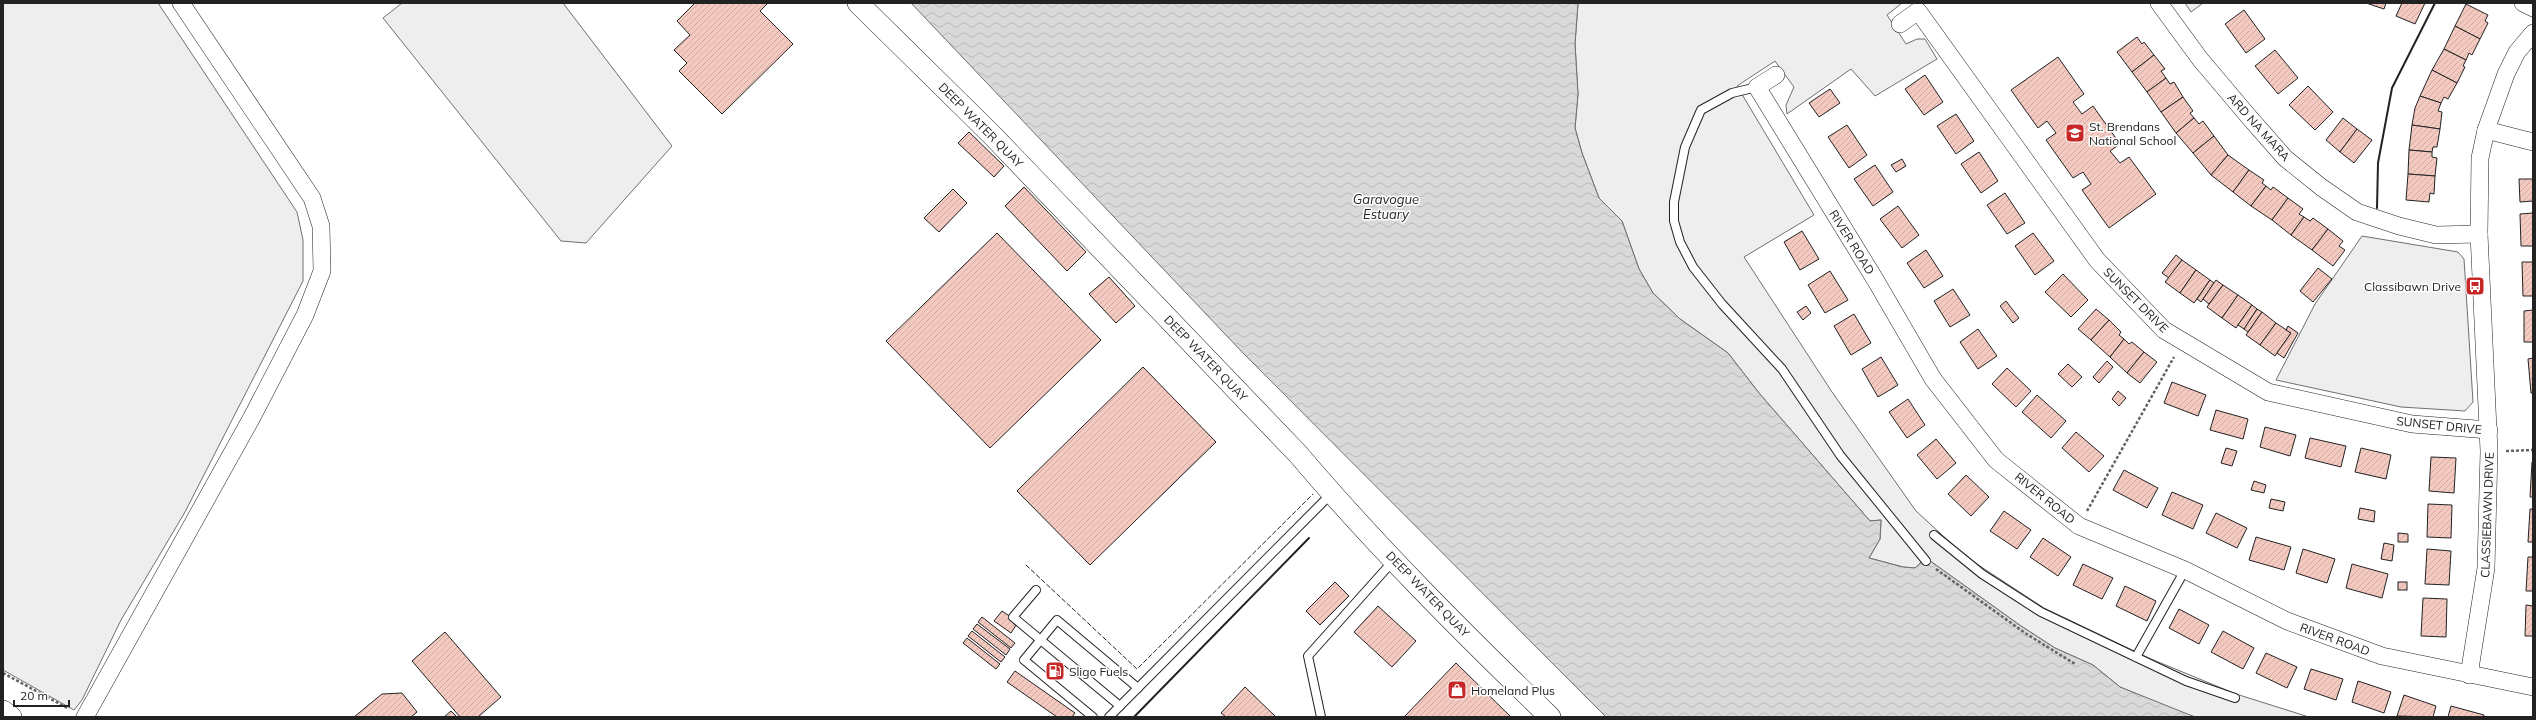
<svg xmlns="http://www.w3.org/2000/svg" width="2536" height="720" font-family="Mulish,sans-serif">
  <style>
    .green { fill: #eee; stroke: #6f6f6f }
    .water { fill: url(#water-waves); stroke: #6f6f6f }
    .building { fill: url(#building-hatch); stroke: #222 }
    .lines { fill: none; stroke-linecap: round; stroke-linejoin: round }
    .service-casing { stroke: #222; stroke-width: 10 }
    .minor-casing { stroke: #222; stroke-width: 18 }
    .tertiary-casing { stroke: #222; stroke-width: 22 }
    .path { stroke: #646464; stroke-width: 2.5; stroke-dasharray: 3 2; stroke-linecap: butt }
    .service { stroke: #fff; stroke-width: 8 }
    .minor { stroke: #fff; stroke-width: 17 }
    .tertiary { stroke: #fff; stroke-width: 21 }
    .fence { stroke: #222; stroke-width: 1; stroke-dasharray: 5 2; stroke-linecap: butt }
    .wall { stroke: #222; stroke-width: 2 }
    .labels { text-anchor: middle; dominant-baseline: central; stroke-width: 3; stroke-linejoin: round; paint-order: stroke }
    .street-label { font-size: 12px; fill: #222; stroke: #fff }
    .poi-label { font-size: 12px; fill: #222; stroke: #fff; text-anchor: start }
    .water-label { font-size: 13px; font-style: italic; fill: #222; stroke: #fff }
  </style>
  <defs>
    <pattern id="water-waves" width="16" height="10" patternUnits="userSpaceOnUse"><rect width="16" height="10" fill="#d9d9d9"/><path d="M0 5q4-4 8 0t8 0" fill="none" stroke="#bababa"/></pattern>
    <pattern id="building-hatch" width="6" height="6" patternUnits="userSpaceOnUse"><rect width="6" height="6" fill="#f3c9c0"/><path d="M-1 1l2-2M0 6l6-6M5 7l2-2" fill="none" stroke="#d0aca5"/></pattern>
  </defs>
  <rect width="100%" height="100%" fill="#fff"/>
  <!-- green -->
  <g class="green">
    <polygon points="3,3 158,3 297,212 303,240 303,281 185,512 121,620 82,700 74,710 3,670"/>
    <polygon points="402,3 563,3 672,146 586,243 561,241 383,18"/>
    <polygon points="1578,3 1902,3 1887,15 1906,44 1917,39 1925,39 1937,59 1875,96 1851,69 1787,114 1786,105 1794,87 1775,61 1737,86 1814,215 1744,257 1832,392 1916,511 1966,557 2044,608 2151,659 2236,694 2309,717 2195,717 2188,715 2120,687 2093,665 2055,648 2021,626 1926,558 1915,568 1903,567 1869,558 1880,539 1881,520 1870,521 1759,393 1728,353 1680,319 1653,293 1639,269 1622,221 1599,198 1582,153 1575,128 1578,94 1575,44"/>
    <polygon points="2185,3 2203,3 2191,12"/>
    <polygon points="2362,236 2458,252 2464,259 2473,402 2465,411 2401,407 2276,380 2315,304"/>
  </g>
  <!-- water -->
  <polygon class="water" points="911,3 1578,3 1575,44 1578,94 1575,128 1582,153 1599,198 1622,221 1639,269 1653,293 1680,319 1728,353 1759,393 1870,521 1881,520 1880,539 1869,558 1903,567 1915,568 1926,558 2021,626 2055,648 2093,665 2120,687 2195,717 1606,717 1242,352"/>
  <!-- building -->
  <g class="building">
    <polygon points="695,3 768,3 760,11 793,44 722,114 679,71 687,63 674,50 690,35 677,21"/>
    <polygon points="2366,3 2386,3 2384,9"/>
    <polygon points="2402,3 2425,3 2415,24 2396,16"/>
    <polygon points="2466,4 2488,15 2485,21 2488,23 2480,39 2455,26"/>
    <polygon points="2244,10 2265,39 2246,53 2225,24"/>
    <polygon points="2455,26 2480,39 2472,55 2469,53 2466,60 2444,49"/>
    <polygon points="2137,37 2142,44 2144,42 2154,55 2132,72 2117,52"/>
    <polygon points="2444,49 2466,60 2463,66 2465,67 2457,83 2432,70"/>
    <polygon points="2275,50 2298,78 2278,94 2255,66"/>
    <polygon points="2154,55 2165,69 2161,71 2166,78 2147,92 2132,72"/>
    <polygon points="2058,57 2084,94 2073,102 2082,114 2093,106 2120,144 2110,151 2120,163 2129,157 2156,194 2109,228 2082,190 2091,184 2083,172 2073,178 2046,140 2056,133 2047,121 2038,128 2011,90"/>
    <polygon points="2432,70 2457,83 2448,99 2444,97 2441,103 2420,96"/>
    <polygon points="1925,75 1943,102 1924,115 1905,89"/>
    <polygon points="2166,78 2170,84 2174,82 2183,97 2161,112 2147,92"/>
    <polygon points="2308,86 2333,112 2315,130 2289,105"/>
    <polygon points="1830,89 1840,103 1819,117 1809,103"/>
    <polygon points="2420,96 2441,103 2438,111 2442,112 2440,129 2412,125 2415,108"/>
    <polygon points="2183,97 2193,111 2190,113 2194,118 2176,133 2161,112"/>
    <polygon points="1956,114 1974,141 1956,154 1937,126"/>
    <polygon points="2194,118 2199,124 2203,121 2214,136 2193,153 2176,133"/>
    <polygon points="2343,118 2357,129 2340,152 2326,140"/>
    <polygon points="1847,125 1867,155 1849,168 1828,137"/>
    <polygon points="2412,125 2440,129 2437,147 2433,147 2432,152 2409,150"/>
    <polygon points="2357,129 2372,140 2354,163 2340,152"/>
    <polygon points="969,132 1004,166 994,177 958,143"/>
    <polygon points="2214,136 2228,155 2211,175 2193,153"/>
    <polygon points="2409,150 2432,152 2432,157 2437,158 2435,176 2408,174"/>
    <polygon points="1979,152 1998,181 1981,193 1961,164"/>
    <polygon points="2228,155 2249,170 2233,192 2211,175"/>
    <polygon points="1902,159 1906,166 1896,172 1891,165"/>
    <polygon points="1875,165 1893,192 1873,206 1854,179"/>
    <polygon points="2249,170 2264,180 2262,183 2266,186 2251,206 2233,192"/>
    <polygon points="2408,174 2435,176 2434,194 2430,193 2429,202 2406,200"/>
    <polygon points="2519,179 2533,179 2533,201 2520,202"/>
    <polygon points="2266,186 2271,190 2273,187 2288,198 2272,220 2251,206"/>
    <polygon points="1024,187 1086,252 1067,271 1005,206"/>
    <polygon points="953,189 967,203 939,232 924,218"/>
    <polygon points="2005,193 2025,223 2007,234 1987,205"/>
    <polygon points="2288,198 2303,209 2299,214 2304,217 2291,235 2272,220"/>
    <polygon points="1898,206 1919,235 1902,248 1880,219"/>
    <polygon points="2533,213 2533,246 2521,246 2520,214"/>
    <polygon points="2304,217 2310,221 2313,218 2328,229 2312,250 2291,235"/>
    <polygon points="2328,229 2343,241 2339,246 2345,250 2333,266 2312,250"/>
    <polygon points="1802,231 1819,259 1800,270 1784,242"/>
    <polygon points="997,233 1101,340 990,448 886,341"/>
    <polygon points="2033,233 2054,261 2035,275 2015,246"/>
    <polygon points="1926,250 1943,276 1924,288 1907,263"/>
    <polygon points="2176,255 2182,260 2169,278 2162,273"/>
    <polygon points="2182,260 2196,270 2180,293 2165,282"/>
    <polygon points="2522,262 2533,262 2533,296 2523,296"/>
    <polygon points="2318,268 2332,279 2313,302 2300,291"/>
    <polygon points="2196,270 2210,280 2194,303 2180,293"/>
    <polygon points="1830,271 1848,300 1825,313 1808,285"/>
    <polygon points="2063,274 2088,300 2071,317 2045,292"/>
    <polygon points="1109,277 1135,306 1116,323 1089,294"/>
    <polygon points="2210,280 2214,283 2201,302 2197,299"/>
    <polygon points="2216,280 2223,285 2209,304 2203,299"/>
    <polygon points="2223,285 2238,295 2222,318 2207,307"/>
    <polygon points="1953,289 1970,315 1950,327 1934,301"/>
    <polygon points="2238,295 2252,305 2236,328 2222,318"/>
    <polygon points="2006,301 2019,318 2013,323 2000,306"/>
    <polygon points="2252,305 2257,309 2244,329 2238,325"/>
    <polygon points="1806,306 1811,313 1803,320 1797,312"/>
    <polygon points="2096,309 2109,320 2091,340 2078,329"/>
    <polygon points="2257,309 2262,312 2248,332 2244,329"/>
    <polygon points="2533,310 2533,342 2524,342 2524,311"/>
    <polygon points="2262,312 2276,323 2260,345 2246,335"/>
    <polygon points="1854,314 1871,343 1851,355 1834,326"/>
    <polygon points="2109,320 2121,332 2119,335 2124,339 2110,357 2091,340"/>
    <polygon points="2276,323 2291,333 2275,356 2260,345"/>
    <polygon points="2288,326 2298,333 2284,358 2277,353 2291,333 2286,330"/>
    <polygon points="1978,329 1997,356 1978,369 1960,342"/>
    <polygon points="2124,339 2129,344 2132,342 2144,352 2127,373 2110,357"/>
    <polygon points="2144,352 2157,362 2140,383 2127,373"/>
    <polygon points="1881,357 1898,385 1878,397 1862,369"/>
    <polygon points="2533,358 2533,393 2531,393 2528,359"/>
    <polygon points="2107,361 2113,367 2099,383 2093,377"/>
    <polygon points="2068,364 2082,377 2072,387 2058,374"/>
    <polygon points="1143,367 1216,442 1090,565 1017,491"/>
    <polygon points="2007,368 2031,391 2016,407 1992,384"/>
    <polygon points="2172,382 2206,395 2198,416 2164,403"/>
    <polygon points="2118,391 2126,398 2119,406 2112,399"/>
    <polygon points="2037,395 2066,421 2051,438 2022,412"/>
    <polygon points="1908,399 1925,425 1907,438 1889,412"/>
    <polygon points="2216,410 2248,419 2243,439 2210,430"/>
    <polygon points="2265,427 2296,435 2290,456 2260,447"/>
    <polygon points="2076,432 2104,456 2089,472 2062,448"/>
    <polygon points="2310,438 2346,446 2341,467 2305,458"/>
    <polygon points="1936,439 1956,463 1937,479 1917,455"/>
    <polygon points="2226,448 2237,451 2232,466 2221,463"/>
    <polygon points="2361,448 2391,455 2386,479 2355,472"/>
    <polygon points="2431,457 2456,458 2454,493 2429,491"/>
    <polygon points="2532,462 2533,462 2533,497 2530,497"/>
    <polygon points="2124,470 2158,488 2147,508 2113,490"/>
    <polygon points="1966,475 1989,497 1971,516 1948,494"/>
    <polygon points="2254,481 2266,485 2264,493 2251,490"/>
    <polygon points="2172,492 2203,505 2193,529 2162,515"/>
    <polygon points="2271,499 2285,502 2283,511 2269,508"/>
    <polygon points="2428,504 2452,505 2451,538 2427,537"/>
    <polygon points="2360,508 2375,511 2374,522 2358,519"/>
    <polygon points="2530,509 2533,509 2533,542 2528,542"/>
    <polygon points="2004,511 2031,530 2017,549 1990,531"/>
    <polygon points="2216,513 2247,528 2237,548 2206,533"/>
    <polygon points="2398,533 2408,534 2408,542 2398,542"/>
    <polygon points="2256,537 2291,547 2284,570 2249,560"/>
    <polygon points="2043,538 2071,557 2058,576 2030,557"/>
    <polygon points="2384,543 2394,545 2392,561 2381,559"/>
    <polygon points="2303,549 2335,559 2327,583 2296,573"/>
    <polygon points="2427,549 2451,551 2449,585 2425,584"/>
    <polygon points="2528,557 2533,557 2533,591 2526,591"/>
    <polygon points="2083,564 2113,578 2102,599 2073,585"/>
    <polygon points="2352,564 2388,574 2382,598 2346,588"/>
    <polygon points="1335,582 1349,596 1320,625 1306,611"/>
    <rect x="2398" y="582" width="9" height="8"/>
    <polygon points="2125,586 2156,601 2147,621 2116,606"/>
    <polygon points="2423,598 2447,599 2446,637 2421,636"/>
    <polygon points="2526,605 2533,606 2533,636 2525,636"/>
    <polygon points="1378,606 1416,641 1392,667 1354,632"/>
    <polygon points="2179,609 2209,625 2199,644 2169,628"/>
    <polygon points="1002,611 1018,622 1011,633 994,621"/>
    <polygon points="982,617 1015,643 1011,648 978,622"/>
    <polygon points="977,624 1010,649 1006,655 973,629"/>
    <polygon points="972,631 1005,657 1001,662 968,636"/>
    <polygon points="2223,631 2254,648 2243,669 2211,652"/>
    <polygon points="445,632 501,697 478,717 460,717 412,661"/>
    <polygon points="967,638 1000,664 996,669 963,643"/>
    <polygon points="2266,653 2297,667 2287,688 2256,673"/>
    <polygon points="1456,663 1511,717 1404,717"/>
    <polygon points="2311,669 2343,679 2336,700 2304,689"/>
    <polygon points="1015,671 1075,713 1072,717 1057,717 1007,682"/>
    <polygon points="2358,681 2391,692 2384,713 2352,702"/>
    <polygon points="1245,687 1276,717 1226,717 1221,713"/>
    <polygon points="402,693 417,712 411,717 354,717 382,694"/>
    <polygon points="2404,695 2436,706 2433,717 2397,716"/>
    <polygon points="2451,706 2484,715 2484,717 2448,717"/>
    <polygon points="451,711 457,717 444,717"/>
  </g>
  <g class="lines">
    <!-- service casing -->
    <g class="service-casing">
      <g id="service">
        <polyline points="1757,87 1732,93 1701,110 1685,147 1674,202 1674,221 1680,242 1693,267 1722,304 1782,369 1840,455 1926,561"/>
        <polyline points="1934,535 1982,574 2041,612 2186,681 2235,698"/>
        <polyline points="1036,590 1013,617 1120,706"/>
        <polyline points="2136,657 2185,570"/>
        <polyline points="1093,717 1024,660 1057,620 1138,688"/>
        <polyline points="1109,717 1331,494"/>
        <polyline points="1321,717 1308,656 1394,560"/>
      </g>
    </g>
    <!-- minor casing -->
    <g class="minor-casing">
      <g id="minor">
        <polyline points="2159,3 2200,59 2249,117 2285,158 2321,187 2357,212 2399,226 2436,235 2479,234"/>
        <polyline points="2523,3 2533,8"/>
        <polyline points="1900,24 1918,11 2097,260 2164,330 2268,392 2412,424 2489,430"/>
        <polyline points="1776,75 1757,87 1876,281 1933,379 1996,460 2079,526 2185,570 2287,621 2382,656 2533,687"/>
        <polyline points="2486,130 2533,142"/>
        <polyline points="2469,675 2486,568 2489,451 2479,234 2480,158 2486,130 2506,74 2517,52 2533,33"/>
        <polyline points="85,717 251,419 305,315 322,271 321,226 312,198 181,3"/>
      </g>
    </g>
    <!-- tertiary casing -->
    <g class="tertiary-casing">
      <g id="tertiary">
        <path d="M858,3L992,135L1298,454C1376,546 1463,633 1550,717"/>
        <polyline points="3,711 11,717"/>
      </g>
    </g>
    <!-- path -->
    <g class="path">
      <polyline points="2506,451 2533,450"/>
      <polyline points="2087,511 2174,357"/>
      <polyline points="1936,569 2025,633 2075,664"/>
      <polyline points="3,673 69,709"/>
    </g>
    <!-- service -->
    <use href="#service" class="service"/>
    <!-- minor -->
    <use href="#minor" class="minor"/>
    <!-- tertiary -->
    <use href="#tertiary" class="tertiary"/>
    <!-- fence -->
    <polyline class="fence" points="1026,565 1137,669 1313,494"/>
    <!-- wall -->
    <g class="wall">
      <polyline points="2377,208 2378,163 2392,88 2435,3"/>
      <polyline points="1134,717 1309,538"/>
    </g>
  </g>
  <!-- icons -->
  <defs>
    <g id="school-square" transform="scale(1)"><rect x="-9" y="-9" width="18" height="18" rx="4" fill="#c62828" stroke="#fff"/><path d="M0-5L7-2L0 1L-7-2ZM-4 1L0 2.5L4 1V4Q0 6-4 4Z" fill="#fff"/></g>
    <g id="bus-square" transform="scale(1)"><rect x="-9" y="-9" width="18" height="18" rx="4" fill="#c62828" stroke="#fff"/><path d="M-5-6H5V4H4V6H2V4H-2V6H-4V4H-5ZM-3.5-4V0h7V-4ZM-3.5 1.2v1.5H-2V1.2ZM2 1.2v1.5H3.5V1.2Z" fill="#fff"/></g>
    <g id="fuel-square" transform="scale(1)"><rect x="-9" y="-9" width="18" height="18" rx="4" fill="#c62828" stroke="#fff"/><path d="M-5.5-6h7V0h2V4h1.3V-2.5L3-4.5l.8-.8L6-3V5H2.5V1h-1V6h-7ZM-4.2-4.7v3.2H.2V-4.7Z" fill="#fff"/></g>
    <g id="shop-square" transform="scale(1)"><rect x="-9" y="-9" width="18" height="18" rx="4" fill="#c62828" stroke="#fff"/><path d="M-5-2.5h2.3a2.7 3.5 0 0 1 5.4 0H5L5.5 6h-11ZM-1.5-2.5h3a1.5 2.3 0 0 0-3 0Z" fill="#fff"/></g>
  </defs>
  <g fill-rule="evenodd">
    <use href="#school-square" x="2075" y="133"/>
    <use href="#bus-square" x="2475" y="286"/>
    <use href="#fuel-square" x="1055" y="671"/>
    <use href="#shop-square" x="1457" y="690"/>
  </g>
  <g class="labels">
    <!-- street labels -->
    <g class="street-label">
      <text transform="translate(981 125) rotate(45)">DEEP WATER QUAY</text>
      <text transform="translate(2259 127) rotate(48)">ARD NA MARA</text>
      <text transform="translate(1852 242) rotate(58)">RIVER ROAD</text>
      <text transform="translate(2136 300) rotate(45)">SUNSET DRIVE</text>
      <text transform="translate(1206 358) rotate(46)">DEEP WATER QUAY</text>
      <text transform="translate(2439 425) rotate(6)">SUNSET DRIVE</text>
      <text transform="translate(2045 498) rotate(39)">RIVER ROAD</text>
      <text transform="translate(2487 515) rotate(-88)">CLASSIEBAWN DRIVE</text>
      <text transform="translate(1428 594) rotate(46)">DEEP WATER QUAY</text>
      <text transform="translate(2335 639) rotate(20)">RIVER ROAD</text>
    </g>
    <!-- poi labels -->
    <g class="poi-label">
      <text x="2089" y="126">St. Brendans<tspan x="2089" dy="14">National School</tspan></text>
      <text x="2461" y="286" text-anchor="end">Classibawn Drive</text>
      <text x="1069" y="671">Sligo Fuels</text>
      <text x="1471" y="690">Homeland Plus</text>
    </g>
    <!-- water labels -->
    <g class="water-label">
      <text x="1386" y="199">Garavogue<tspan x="1386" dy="15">Estuary</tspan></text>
    </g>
  </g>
  <!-- border -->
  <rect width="2536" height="720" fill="none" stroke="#222222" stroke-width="8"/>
  <!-- scale -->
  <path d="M14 700v6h55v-6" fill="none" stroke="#222222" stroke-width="2"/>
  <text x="20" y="700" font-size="12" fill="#222222" stroke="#ffffff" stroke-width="3" paint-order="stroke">20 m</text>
</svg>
